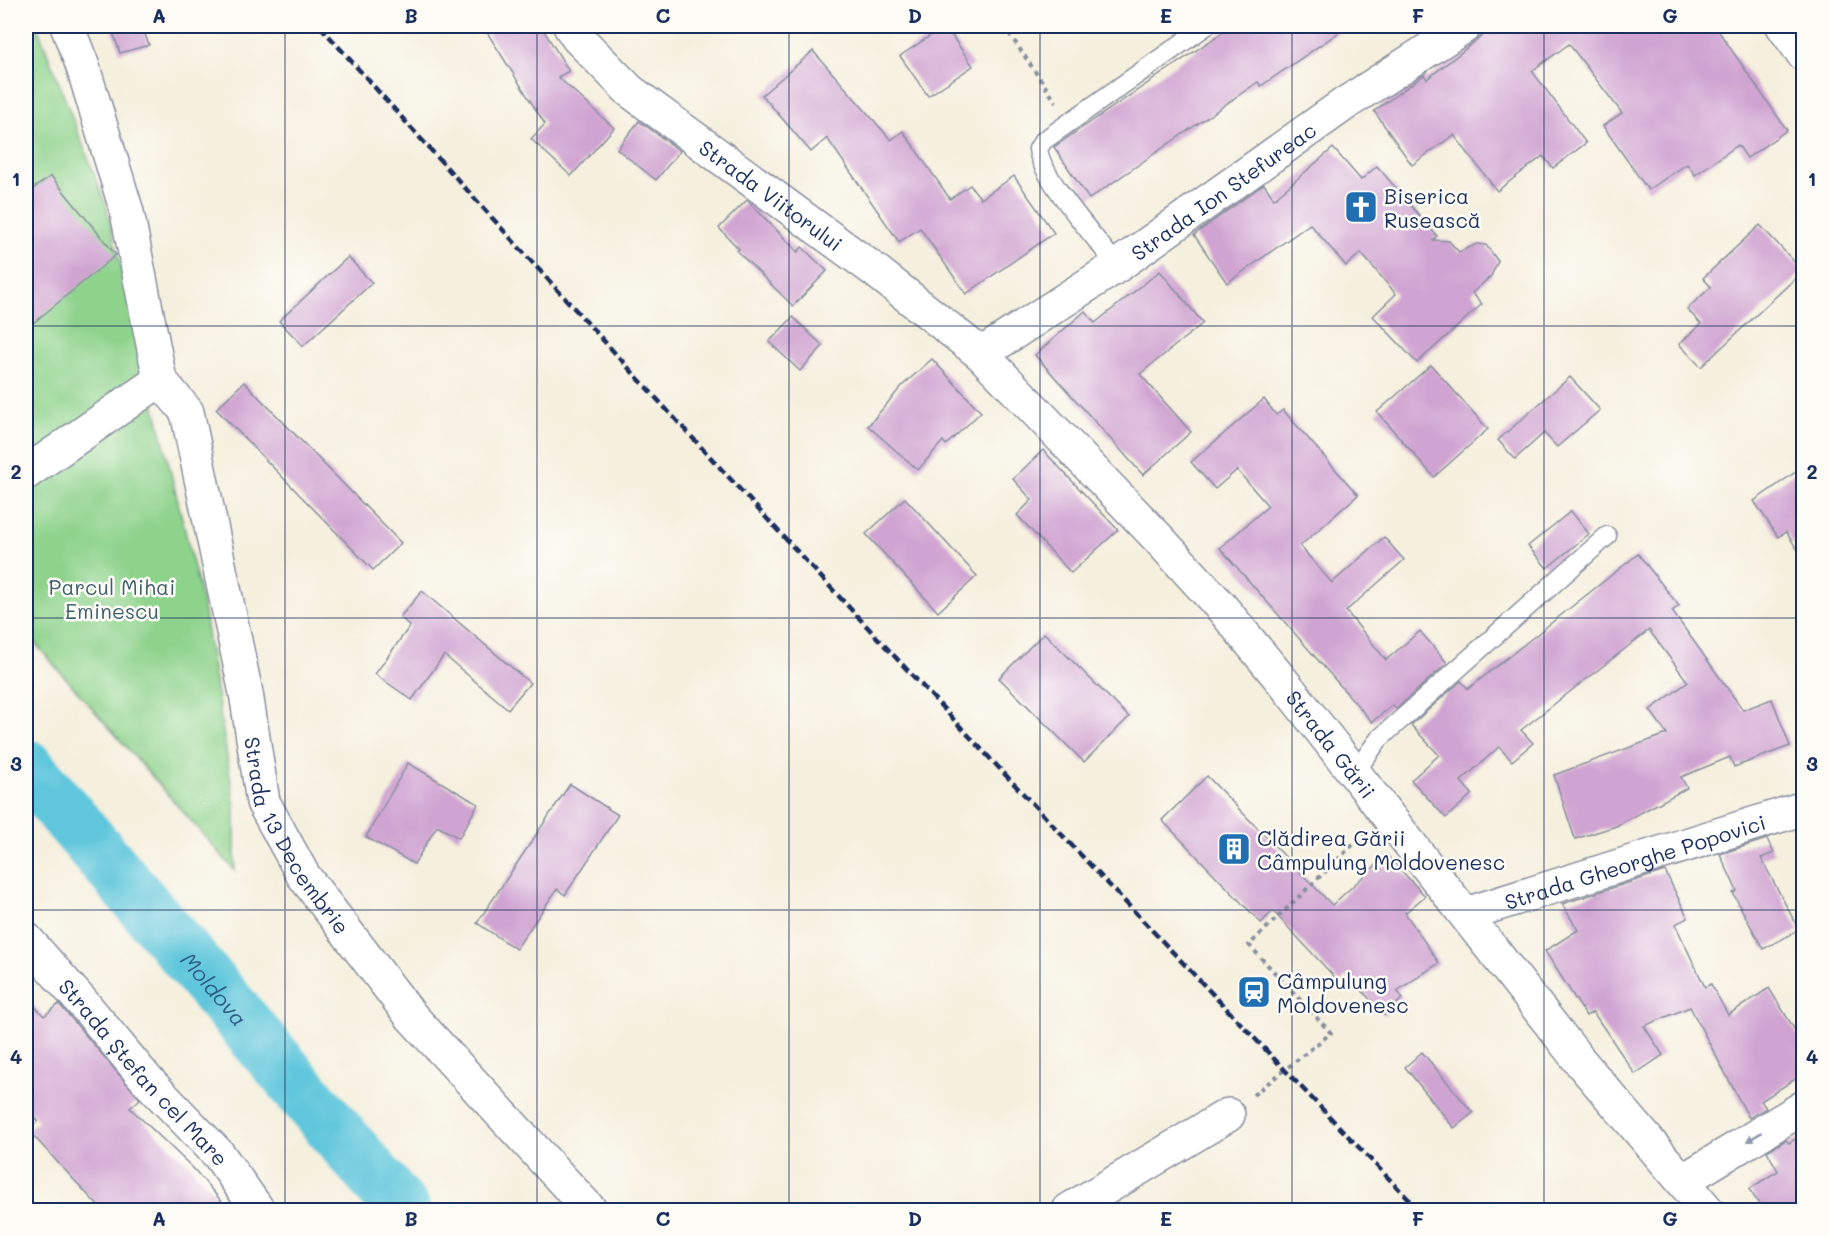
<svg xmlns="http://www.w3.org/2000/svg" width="1829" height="1236" font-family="Mali,sans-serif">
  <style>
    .green { fill: #8ed38c; stroke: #548175; stroke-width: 1.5 }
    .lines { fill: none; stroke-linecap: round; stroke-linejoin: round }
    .river { stroke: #5fc6dc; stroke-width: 56 }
    .building { fill: #d0a4d2 }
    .lane-casing { stroke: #888f9e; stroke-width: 21 }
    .street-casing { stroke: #888f9e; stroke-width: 36 }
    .secondary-casing { stroke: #888f9e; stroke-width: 36 }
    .highway-casing { stroke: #888f9e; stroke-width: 36 }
    .path { stroke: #888f9e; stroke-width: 4; stroke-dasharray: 4.5 4.5; stroke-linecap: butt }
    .lane { stroke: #fff; stroke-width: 18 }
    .street { stroke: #fff; stroke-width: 33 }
    .secondary { stroke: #fff; stroke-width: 33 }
    .highway { stroke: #fff; stroke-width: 33 }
    .rail { stroke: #1b2f5e; stroke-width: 4.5; stroke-dasharray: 9 4.5; stroke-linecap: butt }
    .oneway { fill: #8d97ae }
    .grid { fill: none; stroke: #1b2f5e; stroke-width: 1.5; stroke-opacity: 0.55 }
    .labels { text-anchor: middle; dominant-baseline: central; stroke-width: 5; stroke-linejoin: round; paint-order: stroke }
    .street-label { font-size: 21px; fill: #1b2f5e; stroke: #fdfcf7 }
    .poi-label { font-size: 21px; fill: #1b2f5e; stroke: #fdfcf7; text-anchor: start }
    .park-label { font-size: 21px; fill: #3e606c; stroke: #fdfcf7 }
    .water-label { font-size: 22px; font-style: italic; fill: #2f5c84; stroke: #fdfcf7 }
    .neatline { fill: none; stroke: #1b2f5e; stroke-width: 2 }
    .grid-label { font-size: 20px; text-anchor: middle; font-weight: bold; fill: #1b2f5e }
  </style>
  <rect width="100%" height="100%" fill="#fdfcf7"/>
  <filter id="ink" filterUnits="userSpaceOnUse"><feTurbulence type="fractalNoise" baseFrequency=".0167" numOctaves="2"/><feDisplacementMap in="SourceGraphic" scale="12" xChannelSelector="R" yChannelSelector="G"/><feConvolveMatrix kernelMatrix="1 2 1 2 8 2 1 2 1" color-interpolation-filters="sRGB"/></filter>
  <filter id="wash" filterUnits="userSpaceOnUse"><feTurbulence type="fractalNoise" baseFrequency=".008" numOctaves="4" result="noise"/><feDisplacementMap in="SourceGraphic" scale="24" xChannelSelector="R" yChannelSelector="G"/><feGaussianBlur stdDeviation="1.35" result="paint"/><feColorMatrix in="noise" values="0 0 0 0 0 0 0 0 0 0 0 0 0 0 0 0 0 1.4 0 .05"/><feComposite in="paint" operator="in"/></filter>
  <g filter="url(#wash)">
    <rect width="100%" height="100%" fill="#f5efdd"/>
    <!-- green -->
    <polygon class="green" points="26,26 37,26 106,205 202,601 235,807 235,871 26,633"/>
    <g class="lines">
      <!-- river -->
      <path class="river" id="s1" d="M26,767L403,1210"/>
    </g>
    <g id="blocks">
      <!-- building -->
      <g class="building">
        <polygon points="111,26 142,26 149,45 120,53"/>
        <polygon points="483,26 541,26 569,71 558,77 614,128 571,176 531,139 545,124"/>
        <polygon points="945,26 973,66 928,96 900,56"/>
        <polygon points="1232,26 1348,26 1261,86 1258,82 1089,199 1054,147"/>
        <polygon points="1495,26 1715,26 1787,130 1747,158 1738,145 1695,175 1687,164 1648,190 1603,126 1622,113 1569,44 1532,71 1586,143 1553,168 1543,156 1497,191 1454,135 1412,165 1374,111 1424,75 1427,79"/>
        <polygon points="813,51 891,140 903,131 950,199 970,185 981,199 1014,176 1054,233 966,294 920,228 899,242 827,138 811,152 762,95"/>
        <polygon points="639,121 680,151 656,180 617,149"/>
        <polygon points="1333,148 1361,180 1377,166 1437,236 1433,240 1449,241 1459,252 1477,244 1486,245 1498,261 1491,276 1472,293 1482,304 1417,363 1373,316 1396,294 1361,253 1346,266 1310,224 1227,283 1194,235 1264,184 1274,199"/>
        <polygon points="51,176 116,255 26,329 26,194"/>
        <polygon points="747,200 798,252 802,247 827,271 793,306 737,251 739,249 719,228"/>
        <polygon points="1760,225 1803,271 1701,367 1679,344 1701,324 1687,309 1711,287 1703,278"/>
        <polygon points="348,257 372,283 303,346 279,321"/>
        <polygon points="1160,271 1203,323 1140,374 1191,432 1143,475 1035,355 1085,311 1095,323"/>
        <polygon points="793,317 823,346 800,371 769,342"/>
        <polygon points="932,359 981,412 946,445 943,441 918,470 868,426 902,386"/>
        <polygon points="1431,365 1488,429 1434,477 1377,412"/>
        <polygon points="1570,377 1600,410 1557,447 1544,433 1515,459 1498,440"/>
        <polygon points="244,382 401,543 373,570 216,409"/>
        <polygon points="1264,399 1276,415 1283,410 1358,495 1300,546 1332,583 1384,537 1404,560 1346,611 1386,660 1420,631 1447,663 1396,709 1393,705 1372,722 1220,548 1268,506 1237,470 1215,489 1191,462"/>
        <polygon points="1043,450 1118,530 1071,573 1017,515 1032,500 1013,479"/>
        <polygon points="1803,467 1803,558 1786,532 1778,537 1754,501"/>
        <polygon points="905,498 977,576 938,612 866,534"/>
        <polygon points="1571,511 1589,534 1547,568 1528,546"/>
        <polygon points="1638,554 1679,606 1672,611 1743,710 1772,699 1790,746 1734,767 1730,757 1681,777 1687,788 1616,826 1575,839 1554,775 1667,734 1650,710 1688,682 1649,630 1521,730 1533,743 1512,761 1499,747 1461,781 1472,794 1446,818 1411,780 1439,755 1411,725 1461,681 1468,689"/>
        <polygon points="422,591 530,683 508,709 444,655 412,700 375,674 410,626 400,617"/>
        <polygon points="1044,633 1129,717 1084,762 999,678"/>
        <polygon points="408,763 478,804 459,838 437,826 414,864 366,837"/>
        <polygon points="1207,776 1332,905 1387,855 1425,896 1405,913 1439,963 1397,991 1403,998 1384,1015 1348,975 1340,983 1273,911 1261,923 1162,820"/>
        <polygon points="570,784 618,815 565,895 557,889 516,949 477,923"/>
        <polygon points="1767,839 1774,853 1761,858 1799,930 1763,949 1733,893 1737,891 1720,854"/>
        <polygon points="1665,871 1688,918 1675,924 1705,987 1711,984 1728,1015 1769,988 1803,1043 1803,1074 1761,1101 1766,1108 1749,1118 1690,1007 1644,1026 1663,1055 1635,1074 1593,1012 1586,1016 1545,951 1578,930 1562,904"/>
        <polygon points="26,997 44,1016 59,1004 140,1099 130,1108 193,1168 229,1210 102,1210 28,1130 38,1121 26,1105"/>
        <polygon points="1422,1052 1473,1113 1454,1128 1405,1067"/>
        <polygon points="1803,1134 1803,1210 1763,1210 1749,1189 1778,1171 1767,1151 1786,1140 1789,1143"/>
      </g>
    </g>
  </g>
  <g filter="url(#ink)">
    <use href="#blocks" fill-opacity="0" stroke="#888f9e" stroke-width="1.5"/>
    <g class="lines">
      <!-- lane casing -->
      <g class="lane-casing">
        <g id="lane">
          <path d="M1117,266C1098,240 1041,178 1038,149L1043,141L1206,26"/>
          <polyline points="1355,772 1379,739 1607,536"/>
        </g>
      </g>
      <!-- street casing -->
      <g class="street-casing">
        <g id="street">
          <path id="s2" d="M981,354L1117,266L1346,103L1465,26"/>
          <path id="s3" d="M160,380L187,412L246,693L263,802L303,875L411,1016L590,1210"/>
          <polyline points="26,473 160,380 127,212 82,64 67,26"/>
          <path id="s4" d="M1466,914L1804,808"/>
          <path id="s5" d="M26,939L88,1009L146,1079L219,1155L258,1210"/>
          <polyline points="1684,1180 1804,1107"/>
          <polyline points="1069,1210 1228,1115"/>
        </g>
      </g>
      <!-- secondary casing -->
      <g class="secondary-casing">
        <g id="secondary">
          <path id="s6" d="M570,26L578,38L630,91L877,272L981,354L1158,538L1222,608L1288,688L1578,1059L1707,1210"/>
        </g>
      </g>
      <!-- highway casing -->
      <g class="highway-casing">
        <polyline id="highway" points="1783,26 1804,55"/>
      </g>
      <!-- path -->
      <g class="path">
        <polyline points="1004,26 1056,102"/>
        <polyline points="1253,1095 1331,1033 1249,945 1364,834"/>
      </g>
      <!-- lane -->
      <use href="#lane" class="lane"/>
      <!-- street -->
      <use href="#street" class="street"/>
      <!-- secondary -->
      <use href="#secondary" class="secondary"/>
      <!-- highway -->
      <use href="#highway" class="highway"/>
      <!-- rail -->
      <path class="rail" d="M320,26C678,428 1046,822 1419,1210"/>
    </g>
    <!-- one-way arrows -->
    <defs><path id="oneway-solid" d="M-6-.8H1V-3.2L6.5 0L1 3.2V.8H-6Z" transform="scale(1.5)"/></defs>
    <use class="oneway" href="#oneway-solid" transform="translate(1754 1137) rotate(149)"/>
  </g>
  <!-- grid -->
  <path class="grid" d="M285,26V1210M537,26V1210M789,26V1210M1040,26V1210M1292,26V1210M1544,26V1210M26,326H1804M26,618H1804M26,910H1804"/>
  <!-- icons -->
  <defs>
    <g id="church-square" transform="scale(1.725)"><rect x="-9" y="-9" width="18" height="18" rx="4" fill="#1f6fb2" stroke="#fdfcf7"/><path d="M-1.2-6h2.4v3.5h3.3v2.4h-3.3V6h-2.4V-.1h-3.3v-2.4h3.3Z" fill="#fff"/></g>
    <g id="building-square" transform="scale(1.725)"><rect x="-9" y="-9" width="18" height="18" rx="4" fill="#1f6fb2" stroke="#fdfcf7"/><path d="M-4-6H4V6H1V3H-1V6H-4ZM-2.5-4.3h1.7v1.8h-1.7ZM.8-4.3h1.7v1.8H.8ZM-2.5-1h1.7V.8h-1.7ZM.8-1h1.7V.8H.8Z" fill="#fff"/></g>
    <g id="station-square" transform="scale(1.725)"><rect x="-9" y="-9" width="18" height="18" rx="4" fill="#1f6fb2" stroke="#fdfcf7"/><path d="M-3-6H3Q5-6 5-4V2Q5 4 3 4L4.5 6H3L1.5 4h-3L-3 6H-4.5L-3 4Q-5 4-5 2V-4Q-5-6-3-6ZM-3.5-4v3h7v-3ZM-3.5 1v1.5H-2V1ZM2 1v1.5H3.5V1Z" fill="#fff"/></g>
  </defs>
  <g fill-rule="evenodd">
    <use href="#church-square" x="1361" y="207"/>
    <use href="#building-square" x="1234" y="849"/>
    <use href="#station-square" x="1254" y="992"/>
  </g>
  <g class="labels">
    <!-- street labels -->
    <g class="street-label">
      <text stroke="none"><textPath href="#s2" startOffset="292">Strada Ion Stefureac</textPath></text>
      <text stroke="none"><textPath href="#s6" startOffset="264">Strada Viitorului</textPath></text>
      <text stroke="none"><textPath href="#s6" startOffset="1052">Strada Gării</textPath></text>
      <text stroke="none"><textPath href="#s3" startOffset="483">Strada 13 Decembrie</textPath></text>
      <text stroke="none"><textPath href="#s4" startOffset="177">Strada Gheorghe Popovici</textPath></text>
      <text stroke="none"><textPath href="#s5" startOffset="178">Strada Ștefan cel Mare</textPath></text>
    </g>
    <!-- poi labels -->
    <g class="poi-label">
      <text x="1384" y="195">Biserica<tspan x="1384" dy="24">Rusească</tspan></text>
      <text x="1257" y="837">Clădirea Gării<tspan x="1257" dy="24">Câmpulung Moldovenesc</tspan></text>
      <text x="1277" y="980">Câmpulung<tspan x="1277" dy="24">Moldovenesc</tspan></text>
    </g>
    <!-- park labels -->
    <g class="park-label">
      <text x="112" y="586">Parcul Mihai<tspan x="112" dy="24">Eminescu</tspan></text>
    </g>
    <!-- water labels -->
    <g class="water-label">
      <text stroke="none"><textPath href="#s1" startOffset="291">Moldova</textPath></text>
    </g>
  </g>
  <!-- margin -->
  <rect width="1829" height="1236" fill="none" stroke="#fdfcf7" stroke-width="66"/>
  <rect x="33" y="33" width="1763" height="1170" class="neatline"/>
  <g class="grid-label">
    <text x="159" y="23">A</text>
    <text x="411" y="23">B</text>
    <text x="663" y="23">C</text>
    <text x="915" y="23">D</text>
    <text x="1166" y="23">E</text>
    <text x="1418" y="23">F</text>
    <text x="1670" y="23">G</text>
    <text x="16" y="186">1</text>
    <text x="1812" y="186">1</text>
    <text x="16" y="479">2</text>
    <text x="1812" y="479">2</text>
    <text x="16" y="771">3</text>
    <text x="1812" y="771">3</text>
    <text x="16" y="1064">4</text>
    <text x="1812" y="1064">4</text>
    <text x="159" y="1226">A</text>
    <text x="411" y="1226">B</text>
    <text x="663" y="1226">C</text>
    <text x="915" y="1226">D</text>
    <text x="1166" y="1226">E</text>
    <text x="1418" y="1226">F</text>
    <text x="1670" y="1226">G</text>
  </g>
</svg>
